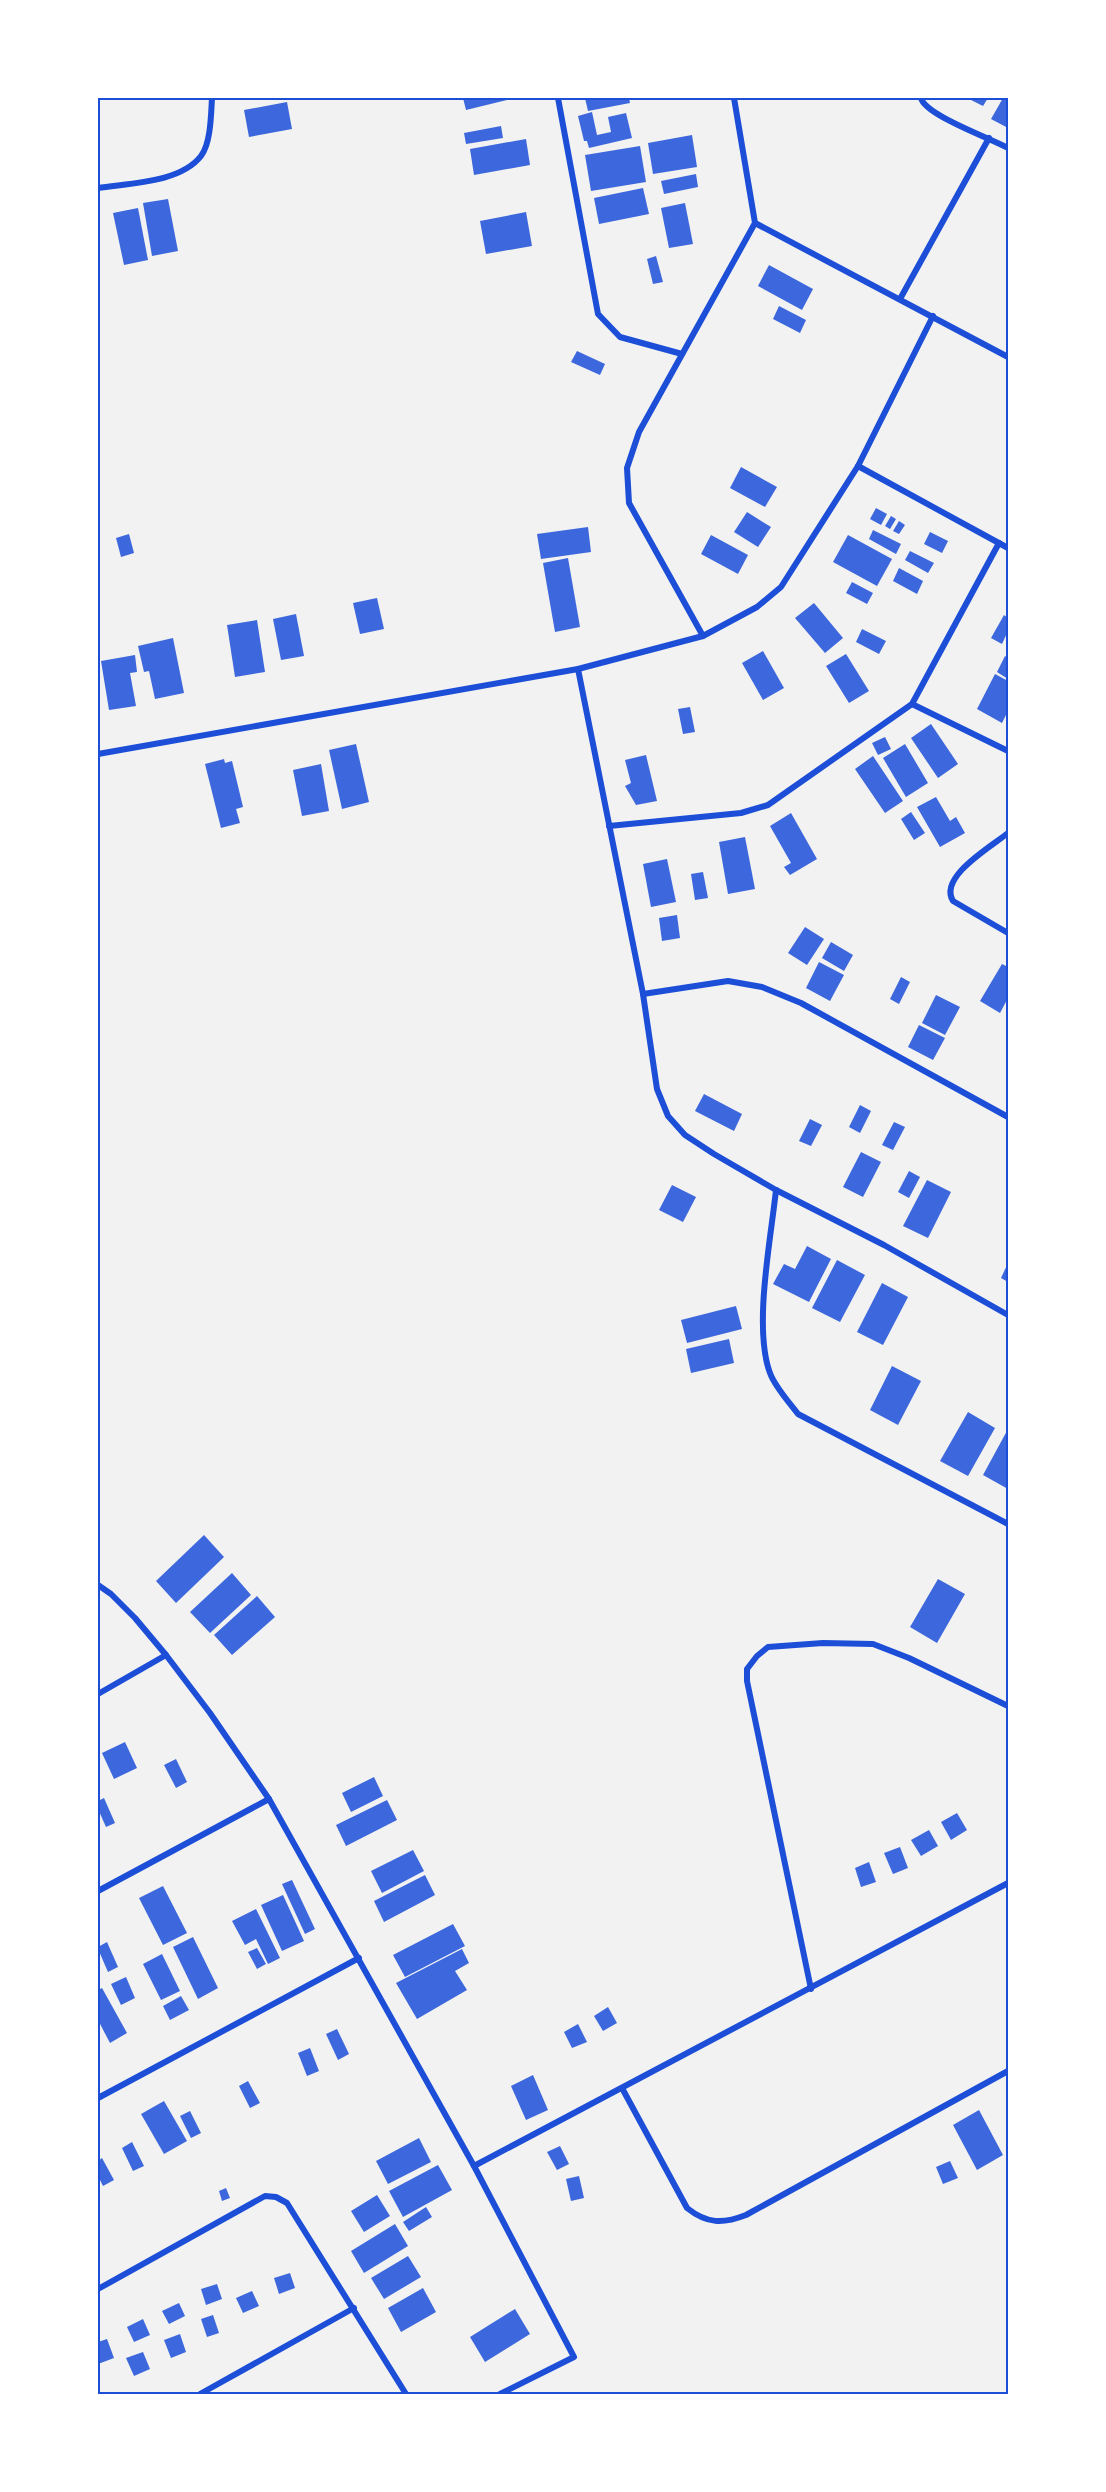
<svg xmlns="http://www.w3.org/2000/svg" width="1106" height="2492" font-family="'Roboto Serif',serif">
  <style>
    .building { fill: #3d67dc }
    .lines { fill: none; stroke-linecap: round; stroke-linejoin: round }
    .minor { stroke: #1d4ed8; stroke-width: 6 }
    .neatline { fill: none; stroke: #1d4ed8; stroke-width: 2 }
  </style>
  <rect width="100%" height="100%" fill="#f2f2f2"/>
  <!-- building -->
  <g class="building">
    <polygon points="463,98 515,98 466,110"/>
    <polygon points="585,98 629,98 630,103 588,111"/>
    <polygon points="967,98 988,98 983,106"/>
    <polygon points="1003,98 1008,98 1008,128 991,119"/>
    <polygon points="287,102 292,129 249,137 244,110"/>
    <polygon points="592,112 597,135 611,132 608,117 626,113 632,138 589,148 587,141 584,141 578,116"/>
    <polygon points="501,126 503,138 466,144 464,133"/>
    <polygon points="692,135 697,167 653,174 648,143"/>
    <polygon points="526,139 530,165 474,175 470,149"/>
    <polygon points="640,146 646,182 591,191 585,155"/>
    <polygon points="696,174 698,187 664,194 661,181"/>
    <polygon points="643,188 649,214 599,224 594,198"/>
    <polygon points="168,199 178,251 152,256 143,203"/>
    <polygon points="685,203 693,244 669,248 661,208"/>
    <polygon points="138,208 148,260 124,265 113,213"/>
    <polygon points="526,212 532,246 486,254 480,221"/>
    <polygon points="656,256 663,282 653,284 647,259"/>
    <polygon points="769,265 813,289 802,310 758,286"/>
    <polygon points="779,306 806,320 800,333 773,319"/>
    <polygon points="577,351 605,364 600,375 571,362"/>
    <polygon points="741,467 777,487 765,507 730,488"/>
    <polygon points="876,508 887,514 881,525 870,519"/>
    <polygon points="747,512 771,527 758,547 734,532"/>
    <polygon points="891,516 896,519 890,529 885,526"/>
    <polygon points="899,521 905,525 899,534 893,531"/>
    <polygon points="588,527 591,552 541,559 537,534"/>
    <polygon points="873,530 901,544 896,554 869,539"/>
    <polygon points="930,532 948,541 942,553 924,544"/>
    <polygon points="129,534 134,553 121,557 116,538"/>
    <polygon points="711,535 748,555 738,574 701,554"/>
    <polygon points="848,535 892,559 877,586 833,562"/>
    <polygon points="910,551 934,563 928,573 905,560"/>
    <polygon points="568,558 580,627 555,632 543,563"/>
    <polygon points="899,568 923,581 917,594 893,581"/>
    <polygon points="852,582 873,593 867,604 846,593"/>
    <polygon points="377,598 384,629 360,634 353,603"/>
    <polygon points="814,603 843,638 825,653 795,618"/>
    <polygon points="296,614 304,656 281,660 273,619"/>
    <polygon points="1004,615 1008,618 1008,631 1002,644 991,638"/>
    <polygon points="257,620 265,672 235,677 227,625"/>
    <polygon points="862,629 886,641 879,654 856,642"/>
    <polygon points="173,638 184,693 155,699 149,671 144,672 138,646"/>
    <polygon points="763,651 784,688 763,700 742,663"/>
    <polygon points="846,654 869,691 849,703 826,666"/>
    <polygon points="135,655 137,672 130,673 136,706 109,710 101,661"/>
    <polygon points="1005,656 1008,658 1008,679 997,672"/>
    <polygon points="995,674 1008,681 1008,711 1002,723 977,709"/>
    <polygon points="690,707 695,732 683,734 678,709"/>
    <polygon points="931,724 958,764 938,778 911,738"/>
    <polygon points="885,737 891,749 878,755 872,743"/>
    <polygon points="356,744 369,802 342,809 329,750"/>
    <polygon points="905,744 928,783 906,797 883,758"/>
    <polygon points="646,755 657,801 636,805 625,786 631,783 625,760"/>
    <polygon points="873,756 903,801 885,813 855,769"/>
    <polygon points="224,759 225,763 232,761 243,807 236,809 240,823 221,828 205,764"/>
    <polygon points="321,764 329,811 302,816 293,770"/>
    <polygon points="936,797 950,821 956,817 965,833 940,847 917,807"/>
    <polygon points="911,812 925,833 914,840 901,819"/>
    <polygon points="791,813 817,859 790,875 784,867 791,863 770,826"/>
    <polygon points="745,837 755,889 728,894 719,842"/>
    <polygon points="667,859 676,902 651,907 643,864"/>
    <polygon points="703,872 708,898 695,900 691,874"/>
    <polygon points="677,915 680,938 662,941 659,918"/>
    <polygon points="805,927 824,939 807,965 788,953"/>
    <polygon points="831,942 853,955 844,971 822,958"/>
    <polygon points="819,962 844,975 830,1001 806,988"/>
    <polygon points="1002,964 1008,967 1008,998 1000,1013 980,1001"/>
    <polygon points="901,977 910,982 899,1004 890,999"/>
    <polygon points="936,995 960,1007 945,1035 922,1023"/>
    <polygon points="919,1025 945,1038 933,1060 908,1047"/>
    <polygon points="704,1094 742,1114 734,1131 695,1111"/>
    <polygon points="860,1105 871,1111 860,1133 849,1127"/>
    <polygon points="810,1119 822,1125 811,1146 799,1141"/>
    <polygon points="894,1122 905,1127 893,1150 882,1145"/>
    <polygon points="861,1152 881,1162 863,1197 843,1187"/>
    <polygon points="909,1171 920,1177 909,1198 898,1192"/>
    <polygon points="927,1180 951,1192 928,1238 903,1226"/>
    <polygon points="672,1185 696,1197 683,1222 659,1210"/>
    <polygon points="807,1246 831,1259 809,1302 773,1284 784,1264 795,1269"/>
    <polygon points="837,1260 865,1275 840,1322 812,1308"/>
    <polygon points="1008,1263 1008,1282 1001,1278"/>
    <polygon points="882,1283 908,1297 883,1345 857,1332"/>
    <polygon points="736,1306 742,1329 687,1343 681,1320"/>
    <polygon points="729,1339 734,1363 691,1373 686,1349"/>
    <polygon points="892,1366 921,1381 898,1425 870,1410"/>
    <polygon points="968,1412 995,1428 968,1476 940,1461"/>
    <polygon points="1008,1429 1008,1489 983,1475"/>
    <polygon points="204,1535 224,1557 176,1603 156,1581"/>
    <polygon points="232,1573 251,1595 210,1633 190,1612"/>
    <polygon points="938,1579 965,1594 937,1643 910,1627"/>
    <polygon points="257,1596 275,1617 232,1655 214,1635"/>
    <polygon points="125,1742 137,1768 114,1779 102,1753"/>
    <polygon points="176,1759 187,1782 176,1788 164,1765"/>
    <polygon points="374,1777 383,1796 351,1812 342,1793"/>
    <polygon points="104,1798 115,1823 106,1827 98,1809 98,1801"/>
    <polygon points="387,1800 397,1820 346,1846 336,1825"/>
    <polygon points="957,1813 967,1830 951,1840 941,1822"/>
    <polygon points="929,1830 938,1846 921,1856 911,1840"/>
    <polygon points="900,1847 908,1868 893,1874 884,1853"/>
    <polygon points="413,1850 424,1871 382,1893 371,1871"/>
    <polygon points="869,1862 876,1882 861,1887 855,1868"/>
    <polygon points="425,1875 435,1895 384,1922 374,1901"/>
    <polygon points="292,1880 315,1929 305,1934 282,1884"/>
    <polygon points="163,1886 187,1933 163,1945 139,1898"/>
    <polygon points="283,1895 304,1941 282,1951 261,1905"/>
    <polygon points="256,1909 280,1958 268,1964 256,1939 245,1945 232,1921"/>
    <polygon points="453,1924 465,1946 405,1977 393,1955"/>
    <polygon points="193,1937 218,1988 198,1999 173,1947"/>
    <polygon points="107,1942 118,1967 108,1972 98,1949 98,1947"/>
    <polygon points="257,1948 266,1964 257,1969 248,1952"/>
    <polygon points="462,1949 469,1963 455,1971 467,1990 417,2019 396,1983"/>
    <polygon points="162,1954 180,1991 161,2000 143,1964"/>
    <polygon points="126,1977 135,1998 121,2005 111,1984"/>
    <polygon points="102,1988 127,2033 110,2043 98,2020 98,1990"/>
    <polygon points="181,1996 189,2010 170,2020 163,2006"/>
    <polygon points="608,2007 617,2023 603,2031 594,2016"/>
    <polygon points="578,2024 587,2042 572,2048 564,2032"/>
    <polygon points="337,2029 349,2054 338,2060 326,2034"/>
    <polygon points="310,2048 319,2071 307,2076 298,2053"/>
    <polygon points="533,2075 548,2110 526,2120 511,2086"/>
    <polygon points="248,2081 260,2103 250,2108 239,2086"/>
    <polygon points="164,2101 187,2141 164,2154 141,2114"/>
    <polygon points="979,2110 1003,2155 977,2170 953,2125"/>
    <polygon points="190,2111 201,2133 191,2138 180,2116"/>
    <polygon points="419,2138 431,2162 388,2184 376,2161"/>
    <polygon points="132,2142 144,2166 133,2171 122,2148"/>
    <polygon points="560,2146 569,2164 557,2170 547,2152"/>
    <polygon points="102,2158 114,2180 103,2186 98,2176 98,2161"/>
    <polygon points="950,2161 958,2178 943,2184 936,2167"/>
    <polygon points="438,2165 452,2190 403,2217 389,2191"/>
    <polygon points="579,2176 584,2198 571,2201 566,2179"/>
    <polygon points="226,2188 230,2198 222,2201 219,2191"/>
    <polygon points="377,2195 390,2216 364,2232 351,2211"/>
    <polygon points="426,2207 432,2217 409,2231 403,2222"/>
    <polygon points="395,2224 408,2246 364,2273 351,2251"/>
    <polygon points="408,2256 421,2277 384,2299 371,2278"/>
    <polygon points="290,2273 295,2288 279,2294 274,2278"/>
    <polygon points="217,2284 222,2299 206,2305 201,2289"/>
    <polygon points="423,2288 436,2312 401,2332 388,2308"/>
    <polygon points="252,2291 259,2306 243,2313 236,2298"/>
    <polygon points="179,2303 185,2316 169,2324 162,2311"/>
    <polygon points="515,2309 530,2334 485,2362 470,2337"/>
    <polygon points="213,2315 219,2333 207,2337 201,2319"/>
    <polygon points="143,2319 150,2335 134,2342 127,2327"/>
    <polygon points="180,2334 186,2352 171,2358 164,2340"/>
    <polygon points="107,2339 114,2358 98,2364 98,2342"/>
    <polygon points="143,2352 150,2369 134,2376 126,2358"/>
  </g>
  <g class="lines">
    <!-- minor -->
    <g class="minor">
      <polyline points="558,98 598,314 620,337 682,354"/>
      <polyline points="734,98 755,223 1008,357"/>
      <path d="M921,98C925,115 990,138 1008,148"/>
      <path d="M98,188C129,183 180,183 201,156C211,143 211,114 212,98"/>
      <polyline points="900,299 989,138"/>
      <polyline points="858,466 1008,548"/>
      <polyline points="703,636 629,503 627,468 639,432 755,223"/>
      <polyline points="578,669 643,994 657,1089 668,1116 685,1135 714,1154 776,1190 884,1245 1008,1315"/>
      <polyline points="912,704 1008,751"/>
      <polyline points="98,754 578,669 703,636 757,607 781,587 858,466 933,316"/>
      <polyline points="609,826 741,813 768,805 912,704 999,543"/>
      <path d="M1008,833C992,846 938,877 953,901L1008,933"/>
      <polyline points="643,994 728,981 762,987 801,1003 1008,1117"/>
      <path d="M776,1190C771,1238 753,1328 770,1373C775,1387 789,1402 798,1414L1008,1524"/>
      <polyline points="98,1585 111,1594 135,1618 166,1655 210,1713 269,1799 474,2166 574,2357 500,2394"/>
      <polyline points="98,1694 166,1655"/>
      <polyline points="98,1891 269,1799"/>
      <polyline points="811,1989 747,1681 747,1669 757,1656 768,1647 823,1643 873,1644 909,1658 1008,1706"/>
      <path d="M622,2088L687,2208C707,2224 723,2224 746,2215L1008,2071"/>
      <polyline points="98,2098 359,1958"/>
      <polyline points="474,2166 1008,1883"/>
      <polyline points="98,2289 265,2196 276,2197 287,2203 406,2394"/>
      <polyline points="200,2394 354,2308"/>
    </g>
  </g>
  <!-- border -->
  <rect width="1106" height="2492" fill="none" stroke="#ffffff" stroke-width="198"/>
  <rect x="99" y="99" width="908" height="2294" class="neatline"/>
</svg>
